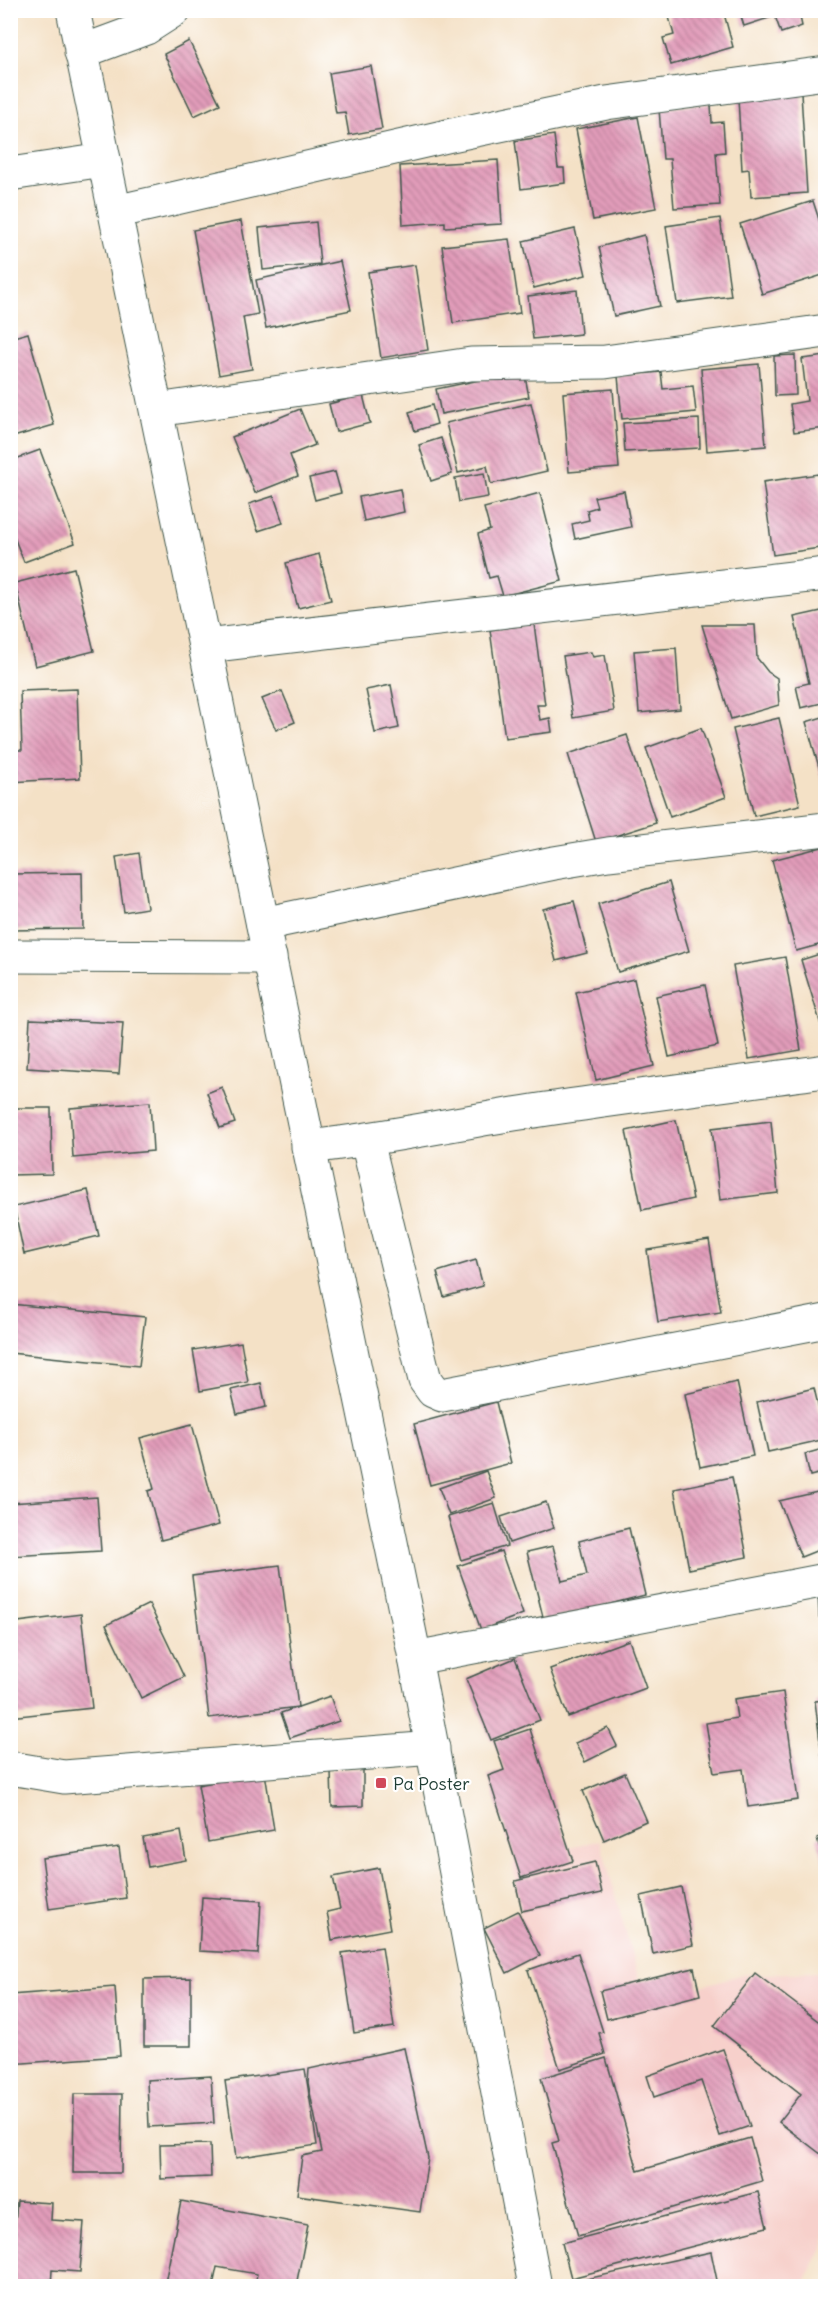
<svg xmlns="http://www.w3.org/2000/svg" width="836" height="2297" font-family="Delius,sans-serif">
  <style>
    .built { fill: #f7d0cb }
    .building { fill: url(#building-back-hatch) }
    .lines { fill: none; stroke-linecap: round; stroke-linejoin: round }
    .minor-casing { stroke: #3f564a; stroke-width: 35 }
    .minor { stroke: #fff; stroke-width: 33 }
    .poi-dot { fill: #d1495b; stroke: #fff; stroke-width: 2 }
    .labels { text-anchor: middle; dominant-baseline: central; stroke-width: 4.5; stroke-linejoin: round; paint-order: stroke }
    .poi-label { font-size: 18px; fill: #1f3d34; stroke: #fff; text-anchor: start }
  </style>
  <defs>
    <pattern id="building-back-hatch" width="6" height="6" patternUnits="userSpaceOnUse" patternTransform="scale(1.5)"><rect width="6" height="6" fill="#e29cba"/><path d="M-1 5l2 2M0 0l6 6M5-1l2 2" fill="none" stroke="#b78098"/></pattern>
  </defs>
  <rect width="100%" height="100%" fill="#fff"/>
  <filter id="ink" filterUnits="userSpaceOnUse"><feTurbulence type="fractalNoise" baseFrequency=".0167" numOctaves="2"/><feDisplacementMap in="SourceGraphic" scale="12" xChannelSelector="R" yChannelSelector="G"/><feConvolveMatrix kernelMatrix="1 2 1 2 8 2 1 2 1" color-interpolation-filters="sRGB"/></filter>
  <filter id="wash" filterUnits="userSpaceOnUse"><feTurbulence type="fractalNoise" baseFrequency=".008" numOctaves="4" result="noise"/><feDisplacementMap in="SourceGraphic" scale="24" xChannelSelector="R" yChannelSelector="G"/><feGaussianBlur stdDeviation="1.35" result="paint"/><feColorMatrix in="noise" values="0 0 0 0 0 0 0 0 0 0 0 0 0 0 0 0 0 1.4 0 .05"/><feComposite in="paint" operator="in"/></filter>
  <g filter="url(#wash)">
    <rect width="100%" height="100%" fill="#f4e1c6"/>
    <!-- built -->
    <polygon class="built" points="600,1840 645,2002 740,1975 825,1972 825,2244 803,2286 582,2286 513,1864"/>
    <g id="blocks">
      <!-- building -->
      <g class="building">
        <polygon points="667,10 723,10 733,47 671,65 663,38 674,35"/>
        <polygon points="739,10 819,10 819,11 800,17 802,26 781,33 775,16 744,26"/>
        <polygon points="189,41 220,104 194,116 164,54"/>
        <polygon points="371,66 382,129 349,135 345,112 336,113 329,73"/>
        <polygon points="801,93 807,193 751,197 749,169 742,170 738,98"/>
        <polygon points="711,104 712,123 723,122 725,152 716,153 720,205 674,208 670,159 663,159 659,109"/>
        <polygon points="638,117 656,208 593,220 576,129"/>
        <polygon points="554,135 558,168 564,168 565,183 521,189 515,141"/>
        <polygon points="498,160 502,224 445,227 445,222 403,225 400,166"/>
        <polygon points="813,201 826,241 826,274 762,294 740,224"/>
        <polygon points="720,218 731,296 677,303 666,226"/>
        <polygon points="241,221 258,314 243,317 252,369 219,375 193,230"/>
        <polygon points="316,222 320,264 263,270 259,228"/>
        <polygon points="575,229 586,275 534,288 523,241"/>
        <polygon points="644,235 660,306 614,316 599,247"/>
        <polygon points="509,239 520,313 453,323 442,246"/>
        <polygon points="340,261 351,310 266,328 256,280"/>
        <polygon points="415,265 428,350 381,358 368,272"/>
        <polygon points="577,290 581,334 533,339 528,296"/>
        <polygon points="28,333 54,425 10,438 10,338"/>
        <polygon points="795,355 796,395 775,396 774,356"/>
        <polygon points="826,356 826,428 794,432 790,404 807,401 802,359"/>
        <polygon points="759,364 766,446 707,451 701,369"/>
        <polygon points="524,371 529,397 441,414 436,389"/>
        <polygon points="661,372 663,389 693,386 696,412 622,419 618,376"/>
        <polygon points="613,389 619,468 569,472 563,393"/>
        <polygon points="363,395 370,423 336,432 329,404"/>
        <polygon points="531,403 547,471 491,484 487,466 458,473 446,423"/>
        <polygon points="432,405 437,424 415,431 409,412"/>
        <polygon points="300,409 315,445 290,455 298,476 255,493 232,437"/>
        <polygon points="699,419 700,448 625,452 623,423"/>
        <polygon points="441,438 452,474 431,481 419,445"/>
        <polygon points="40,450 75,543 24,562 10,527 10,461"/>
        <polygon points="335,472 341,493 315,500 309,478"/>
        <polygon points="484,473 488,497 459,502 455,478"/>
        <polygon points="818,474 826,528 826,547 773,555 763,482"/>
        <polygon points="400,489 404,512 364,521 359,497"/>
        <polygon points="624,491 631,527 575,539 572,524 589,520 587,510 597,507 594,497"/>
        <polygon points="540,493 562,581 503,596 497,576 489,578 478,534 490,530 484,508"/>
        <polygon points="274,496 283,523 258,531 249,504"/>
        <polygon points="319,554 331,600 298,608 286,563"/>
        <polygon points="74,568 94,651 35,666 15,583"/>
        <polygon points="826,610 826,702 801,708 796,686 809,683 794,617"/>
        <polygon points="534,624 545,705 537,705 540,720 550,718 552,732 505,738 490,630"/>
        <polygon points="702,625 755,625 757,658 768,672 777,678 779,705 731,719"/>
        <polygon points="676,648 680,709 639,713 634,651"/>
        <polygon points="591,652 593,657 605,655 614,711 573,718 563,656"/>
        <polygon points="391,685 399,728 375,733 366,690"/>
        <polygon points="77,689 80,778 10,782 10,750 22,750 20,691"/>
        <polygon points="282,691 295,722 276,730 262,699"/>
        <polygon points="826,716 826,788 825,788 806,722"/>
        <polygon points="779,718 800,805 754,816 733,729"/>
        <polygon points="701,728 726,797 670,817 646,748"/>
        <polygon points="627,735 656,823 596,842 568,754"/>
        <polygon points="826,846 826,943 796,951 772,860"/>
        <polygon points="139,853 147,908 124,912 116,857"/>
        <polygon points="82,873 83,929 10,930 10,874"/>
        <polygon points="669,882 689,951 618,972 598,904"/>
        <polygon points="574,901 587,953 556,961 543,909"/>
        <polygon points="826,952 826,1038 825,1038 801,960"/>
        <polygon points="785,957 801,1050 749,1059 733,966"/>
        <polygon points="634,979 654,1066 596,1080 576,992"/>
        <polygon points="705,985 718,1046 669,1057 656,996"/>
        <polygon points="30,1019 123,1023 119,1074 27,1068"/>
        <polygon points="222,1087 235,1123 220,1128 207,1093"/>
        <polygon points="150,1102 153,1151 73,1158 70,1108"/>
        <polygon points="10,1108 51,1108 52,1174 10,1175"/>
        <polygon points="676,1120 693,1199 642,1210 626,1131"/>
        <polygon points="771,1121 778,1193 720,1200 712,1128"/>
        <polygon points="88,1190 99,1236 24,1254 14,1207"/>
        <polygon points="709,1240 721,1312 658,1322 647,1250"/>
        <polygon points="476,1260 483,1286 444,1297 437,1272"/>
        <polygon points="10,1304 145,1317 139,1366 10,1353"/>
        <polygon points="241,1342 248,1382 200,1391 193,1350"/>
        <polygon points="737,1382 753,1456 700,1467 685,1394"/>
        <polygon points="261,1383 266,1407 237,1414 231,1390"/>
        <polygon points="814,1388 826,1439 768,1452 757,1402"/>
        <polygon points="496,1402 511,1463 430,1485 414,1424"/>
        <polygon points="192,1424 219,1525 161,1540 148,1491 154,1489 140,1438"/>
        <polygon points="826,1448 826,1472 810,1476 805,1454"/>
        <polygon points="486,1471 496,1498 449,1515 439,1488"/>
        <polygon points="732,1477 747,1557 689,1569 674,1489"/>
        <polygon points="826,1490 826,1547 801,1557 779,1501"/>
        <polygon points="97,1497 101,1551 10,1556 10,1503"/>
        <polygon points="546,1502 554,1528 509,1543 501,1517"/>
        <polygon points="494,1503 507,1546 461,1560 448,1517"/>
        <polygon points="629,1528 645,1595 544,1621 527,1552 553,1546 562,1581 587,1575 579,1541"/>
        <polygon points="501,1551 523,1614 481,1630 458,1566"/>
        <polygon points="280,1565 298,1707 209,1718 192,1576"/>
        <polygon points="826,1589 826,1617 819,1617 818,1590"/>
        <polygon points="149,1604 184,1677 141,1698 106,1625"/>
        <polygon points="81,1614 92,1708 10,1717 10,1623"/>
        <polygon points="629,1640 646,1688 568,1717 550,1669"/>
        <polygon points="515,1658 540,1720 491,1740 466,1679"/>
        <polygon points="783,1692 798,1800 748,1807 743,1769 714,1773 706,1723 737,1718 734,1699"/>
        <polygon points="330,1696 339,1721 290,1738 281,1713"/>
        <polygon points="826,1700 826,1758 822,1758 815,1701"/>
        <polygon points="608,1728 617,1746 585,1762 575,1743"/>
        <polygon points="530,1729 573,1861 521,1878 488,1776 504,1770 494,1741"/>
        <polygon points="363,1769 363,1806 332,1807 331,1770"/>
        <polygon points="265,1773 274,1830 208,1842 198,1785"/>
        <polygon points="625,1773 646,1821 604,1840 583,1791"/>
        <polygon points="181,1831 186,1860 148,1867 143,1838"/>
        <polygon points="826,1835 826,1865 825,1865 817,1838"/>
        <polygon points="119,1847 126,1898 49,1909 42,1858"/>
        <polygon points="595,1862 602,1893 522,1911 515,1881"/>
        <polygon points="379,1868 390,1929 332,1940 327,1912 340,1909 333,1877"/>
        <polygon points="681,1887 693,1945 653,1954 641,1896"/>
        <polygon points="202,1897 261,1901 258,1954 199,1951"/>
        <polygon points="518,1911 540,1956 507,1973 484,1928"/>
        <polygon points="382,1947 394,2027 354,2033 342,1953"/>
        <polygon points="578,1953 603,2032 599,2033 605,2054 560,2069 528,1970"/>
        <polygon points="694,1968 700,1995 607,2019 600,1991"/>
        <polygon points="755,1973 826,2027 826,2158 779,2122 801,2094 714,2026"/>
        <polygon points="191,1978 191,2046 144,2046 144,1979"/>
        <polygon points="115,1987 120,2056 10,2064 10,1995"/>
        <polygon points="404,2048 428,2158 420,2212 297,2195 302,2156 322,2152 308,2083 309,2069"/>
        <polygon points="723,2049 750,2126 720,2136 701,2081 654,2097 647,2076"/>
        <polygon points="606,2058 638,2171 750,2138 762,2181 578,2236 552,2143 559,2141 541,2078"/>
        <polygon points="305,2069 317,2145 236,2158 225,2081"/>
        <polygon points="211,2076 214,2123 149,2127 147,2080"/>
        <polygon points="74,2094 122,2094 121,2173 73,2173"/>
        <polygon points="210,2144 211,2177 161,2179 160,2145"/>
        <polygon points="758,2192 767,2227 571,2278 562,2243"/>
        <polygon points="17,2201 52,2203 51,2220 84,2222 80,2272 52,2270 51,2286 10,2286"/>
        <polygon points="181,2201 308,2225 296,2286 255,2286 257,2274 217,2267 213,2286 182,2286 165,2283"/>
        <polygon points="711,2252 718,2285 587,2286 586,2279"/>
      </g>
    </g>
  </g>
  <g filter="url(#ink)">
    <use href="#blocks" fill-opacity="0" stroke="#3f564a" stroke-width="1.5"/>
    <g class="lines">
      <!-- minor casing -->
      <g class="minor-casing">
        <g id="minor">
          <polyline points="73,10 415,1658 535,2286"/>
          <polyline points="81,52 146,28 174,10"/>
          <polyline points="10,174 104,160"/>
          <polyline points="115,212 447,136 606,103 826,73"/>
          <polyline points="157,410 471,364 605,362 826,331"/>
          <polyline points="206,646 826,574"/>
          <polyline points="263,924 554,863 608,854 826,829"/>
          <polyline points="10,956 270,957"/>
          <polyline points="367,1141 425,1380 433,1391 442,1395 826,1321"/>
          <path d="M308,1147C377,1140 445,1125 514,1114C618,1098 722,1085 826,1071"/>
          <polyline points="415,1658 826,1580"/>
          <polyline points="10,1768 64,1777 433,1748"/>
        </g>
      </g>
      <!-- minor -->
      <use href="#minor" class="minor"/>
    </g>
  </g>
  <!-- markers -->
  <rect class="poi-dot" x="375" y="1777" width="12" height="12" rx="3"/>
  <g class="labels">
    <!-- poi labels -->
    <g class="poi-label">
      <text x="393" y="1783">Pa Poster</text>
    </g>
  </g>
  <!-- margin -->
  <rect width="836" height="2297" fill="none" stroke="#fff" stroke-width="36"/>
</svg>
